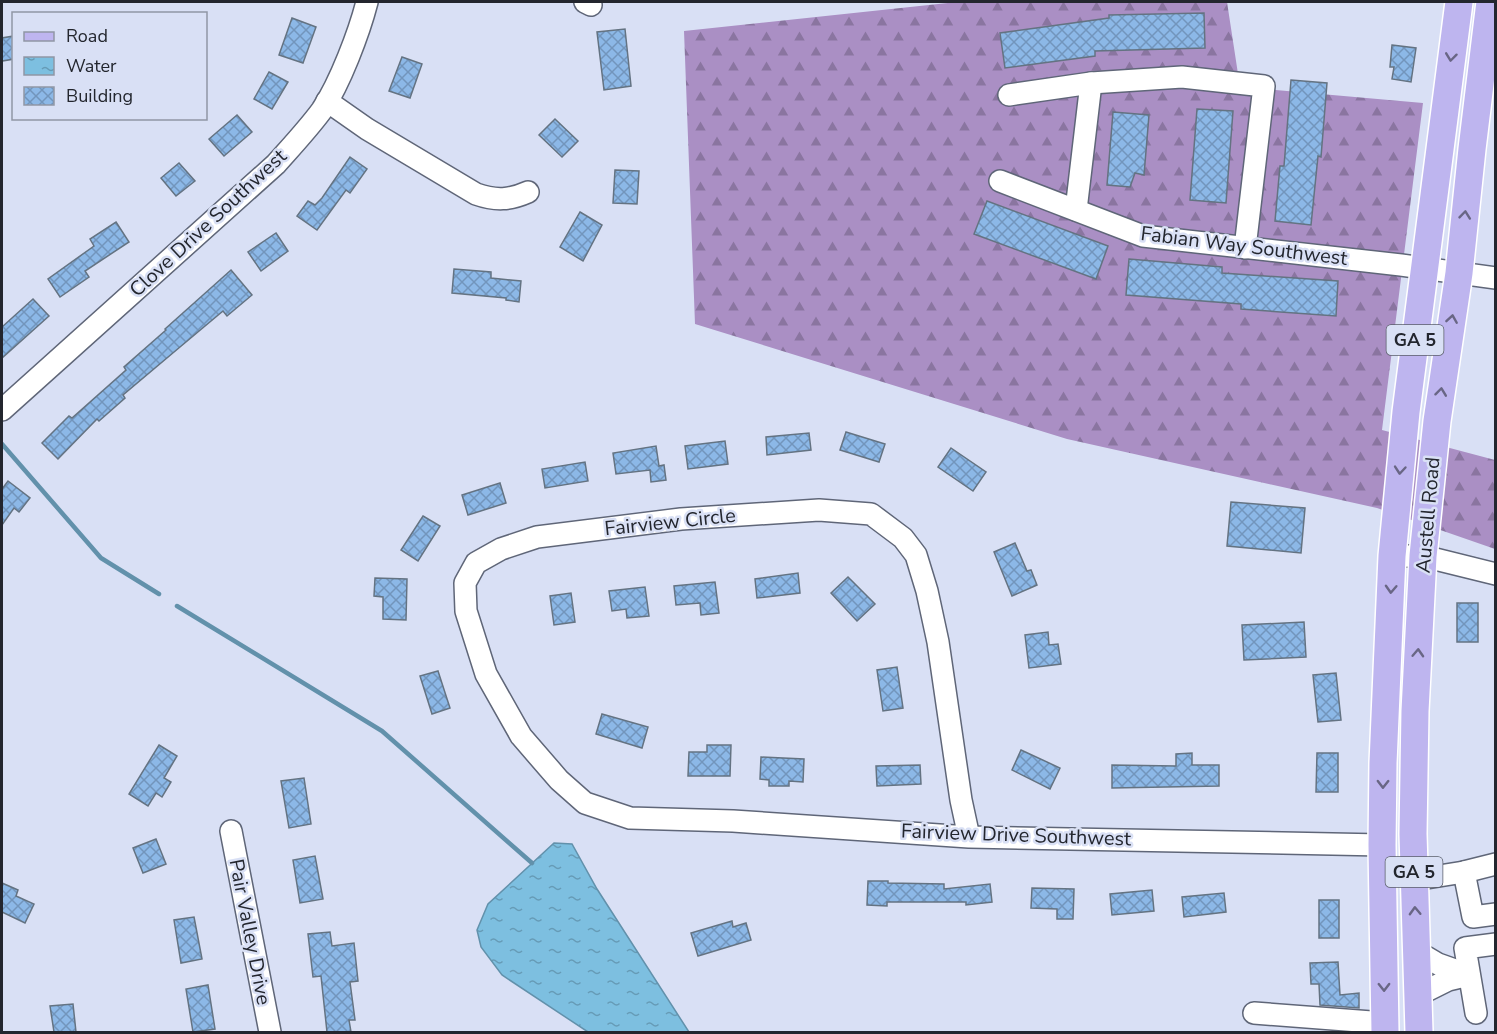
<svg xmlns="http://www.w3.org/2000/svg" width="1497" height="1034" font-family="'Nunito Sans',sans-serif">
  <style>
    .forest { fill: url(#forest-firs) }
    .water { fill: url(#water-ripples); stroke: #6291ab; stroke-width: 1.5 }
    .lines { fill: none; stroke-linecap: round; stroke-linejoin: round }
    .stream { stroke: #6291ab; stroke-width: 4.5 }
    .building { fill: url(#building-cross-hatch); stroke: #647382; stroke-width: 1.5 }
    .minor-casing { stroke: #5f6678; stroke-width: 24 }
    .major-casing { stroke: #fff; stroke-width: 30 }
    .minor { stroke: #fff; stroke-width: 21 }
    .major { stroke: #beb5ef; stroke-width: 27 }
    .oneway { stroke: #696685 }
    .labels { text-anchor: middle; dominant-baseline: central; stroke-width: 5; stroke-linejoin: round; paint-order: stroke }
    .shield { fill: #d9e0f5; stroke: #5a5e6a; stroke-width: 1.5 }
    .shield-label { font-size: 18px; font-weight: bold; fill: #23262e }
    .street-label { font-size: 20px; fill: #23262e; stroke: #d9e0f5 }
  </style>
  <defs>
    <pattern id="forest-firs" width="22" height="20" patternUnits="userSpaceOnUse" patternTransform="scale(1.5)"><rect width="22" height="20" fill="#aa8fc4"/><path d="M5 1l3.5 6h-7zM16 11l3.5 6h-7z" fill="#8a75a0"/></pattern>
    <pattern id="water-ripples" width="26" height="14" patternUnits="userSpaceOnUse" patternTransform="scale(1.5)"><rect width="26" height="14" fill="#7dbfe0"/><path d="M2 4q2-2 4 0t4 0M15 11q2-2 4 0t4 0" fill="none" stroke="#669bb6"/></pattern>
    <pattern id="building-cross-hatch" width="8" height="8" patternUnits="userSpaceOnUse" patternTransform="scale(1.5)"><rect width="8" height="8" fill="#8cb8e7"/><path d="M0 0l8 8M0 8l8-8" fill="none" stroke="#7295bc"/></pattern>
  </defs>
  <rect width="100%" height="100%" fill="#d9e0f5"/>
  <!-- forest -->
  <polygon class="forest" points="957,2 1227,2 1240,87 1423,103 1382,430 1495,460 1495,549 1377,508 1067,439 695,324 684,31"/>
  <!-- water -->
  <polygon class="water" points="554,843 572,844 597,889 689,1032 588,1032 502,975 481,947 477,930 488,904"/>
  <g class="lines">
    <!-- stream -->
    <g class="stream">
      <polyline points="2,444 101,558 159,594"/>
      <polyline points="177,606 382,731 532,863"/>
    </g>
  </g>
  <!-- building -->
  <g class="building">
    <polygon points="1204,13 1205,48 1095,51 1095,56 1005,68 1000,33 1109,18 1109,15"/>
    <polygon points="292,18 316,27 303,63 279,55"/>
    <polygon points="625,29 631,86 604,90 597,32"/>
    <polygon points="14,36 14,59 2,61 2,38"/>
    <polygon points="1392,45 1416,48 1411,82 1392,79 1394,67 1390,67"/>
    <polygon points="402,57 422,64 410,98 389,91"/>
    <polygon points="269,72 288,82 272,109 254,99"/>
    <polygon points="1291,80 1327,83 1321,157 1318,156 1311,225 1275,221 1280,166 1284,166"/>
    <polygon points="1197,109 1233,111 1226,203 1190,200"/>
    <polygon points="1113,112 1149,115 1144,175 1135,173 1130,187 1107,185"/>
    <polygon points="237,115 252,132 224,156 209,139"/>
    <polygon points="555,119 578,141 562,157 539,135"/>
    <polygon points="350,157 367,169 350,193 346,190 317,230 297,216 308,201 315,205 322,198"/>
    <polygon points="179,163 195,181 176,196 161,178"/>
    <polygon points="615,170 639,171 637,204 613,203"/>
    <polygon points="987,201 1108,246 1096,279 974,234"/>
    <polygon points="580,212 602,225 583,261 560,247"/>
    <polygon points="116,222 129,242 85,271 89,277 60,297 48,279 94,246 90,239"/>
    <polygon points="276,233 288,251 261,271 248,252"/>
    <polygon points="1129,259 1222,267 1222,273 1338,281 1336,316 1241,309 1241,304 1126,295"/>
    <polygon points="454,269 491,272 491,278 521,281 519,302 506,300 506,298 452,293"/>
    <polygon points="231,270 252,295 227,316 223,311 180,347 123,395 125,398 99,421 97,419 58,459 42,443 69,416 72,418 126,370 124,367 166,330 165,329"/>
    <polygon points="33,299 49,316 2,358 2,327"/>
    <polygon points="846,432 885,444 879,462 840,450"/>
    <polygon points="809,433 811,450 767,455 766,437"/>
    <polygon points="725,441 728,464 688,469 685,446"/>
    <polygon points="656,446 659,466 664,465 666,480 651,482 650,470 616,474 613,453"/>
    <polygon points="951,448 986,472 973,491 938,467"/>
    <polygon points="585,462 588,481 545,488 542,469"/>
    <polygon points="8,481 30,498 19,512 14,508 2,525 2,489"/>
    <polygon points="500,483 506,503 468,515 462,495"/>
    <polygon points="1231,502 1305,508 1301,553 1227,546"/>
    <polygon points="423,516 440,526 418,561 401,550"/>
    <polygon points="1015,543 1027,571 1031,570 1037,585 1012,596 994,552"/>
    <polygon points="798,573 800,593 757,598 755,579"/>
    <polygon points="848,577 875,604 857,621 831,593"/>
    <polygon points="375,578 407,579 406,620 383,619 383,597 374,596"/>
    <polygon points="715,582 719,613 701,615 700,603 676,605 674,586"/>
    <polygon points="645,587 649,616 627,618 626,609 612,611 609,591"/>
    <polygon points="571,593 575,622 554,625 550,596"/>
    <rect x="1457" y="603" width="21" height="39"/>
    <polygon points="1304,622 1306,657 1244,660 1242,625"/>
    <polygon points="1048,632 1049,645 1058,644 1061,664 1029,668 1025,635"/>
    <polygon points="897,667 903,708 883,711 877,670"/>
    <polygon points="438,671 450,708 432,714 420,676"/>
    <polygon points="1336,673 1341,720 1318,722 1313,675"/>
    <polygon points="602,714 648,727 642,748 596,734"/>
    <polygon points="159,745 177,756 164,778 171,782 162,797 156,793 148,806 129,794"/>
    <polygon points="707,745 731,745 730,776 688,776 689,752 707,752"/>
    <polygon points="1021,750 1060,768 1050,789 1012,770"/>
    <polygon points="1192,753 1192,765 1219,765 1219,786 1112,788 1112,765 1176,766 1176,754"/>
    <polygon points="1317,753 1338,753 1338,792 1316,792"/>
    <polygon points="761,757 804,759 803,782 789,781 789,786 769,786 769,780 760,779"/>
    <polygon points="920,765 921,784 877,786 876,766"/>
    <polygon points="304,778 311,824 289,828 281,781"/>
    <polygon points="156,839 166,864 143,873 133,848"/>
    <polygon points="315,856 323,899 300,903 293,860"/>
    <polygon points="868,881 888,881 888,883 944,884 944,889 990,884 992,902 966,905 966,902 887,902 887,906 867,905"/>
    <polygon points="2,883 18,890 16,896 34,904 25,923 2,912"/>
    <polygon points="1032,888 1074,889 1073,919 1057,919 1057,909 1031,908"/>
    <polygon points="1152,890 1154,911 1112,915 1110,894"/>
    <polygon points="1224,893 1226,912 1184,917 1182,897"/>
    <rect x="1319" y="900" width="20" height="38"/>
    <polygon points="194,917 202,959 181,963 174,920"/>
    <polygon points="732,921 733,927 746,923 751,940 698,956 691,933"/>
    <polygon points="330,932 332,946 354,943 358,981 350,982 355,1020 349,1020 351,1032 327,1032 321,976 313,977 308,934"/>
    <polygon points="1338,962 1340,995 1359,993 1359,1008 1320,1005 1319,984 1311,984 1310,963"/>
    <polygon points="208,985 215,1029 193,1032 186,989"/>
    <polygon points="73,1004 76,1032 54,1032 50,1006"/>
  </g>
  <g class="lines">
    <!-- minor casing -->
    <g class="minor-casing">
      <g id="minor">
        <polyline points="585,2 591,5"/>
        <polyline points="1009,95 1091,83 1182,77 1264,86 1245,248"/>
        <path d="M327,101L367,129L476,194C496,201 510,200 528,192"/>
        <polyline points="1000,181 1143,236 1401,265 1496,278"/>
        <polyline points="1076,210 1091,83"/>
        <path d="M2,410L276,164C292,146 308,129 322,110C340,83 359,33 367,2"/>
        <polyline points="1392,556 1423,556 1496,574"/>
        <polyline points="231,831 270,1032"/>
        <polyline points="969,837 961,800 938,642 927,591 916,555 903,538 871,514 819,510 681,519 537,537 501,549 476,563 465,583 466,611 486,674 521,736 559,780 585,803 630,818 733,821 969,837 1382,845"/>
        <polyline points="1464,872 1473,917 1496,914"/>
        <polyline points="1414,880 1464,872 1496,864"/>
        <polyline points="1416,951 1438,964 1469,975 1448,980 1418,995"/>
        <polyline points="1254,1013 1385,1023"/>
        <polyline points="1476,1013 1465,948 1496,944"/>
      </g>
    </g>
    <!-- major casing -->
    <g class="major-casing">
      <g id="major">
        <polyline points="1385,1032 1382,845 1383,763 1392,556 1406,412 1459,2"/>
        <polyline points="1419,1032 1413,834 1415,711 1423,556 1437,421 1459,273 1472,149 1490,2"/>
      </g>
    </g>
    <!-- minor -->
    <use href="#minor" class="minor"/>
    <!-- major -->
    <use href="#major" class="major"/>
  </g>
  <!-- one-way arrows -->
  <defs><path id="oneway-chevron" d="M-2-3.5L2.5 0L-2 3.5" fill="none" stroke-width="1.6" stroke-linecap="round" stroke-linejoin="round" transform="scale(1.5)"/></defs>
  <g class="oneway">
    <use href="#oneway-chevron" transform="translate(1451 57) rotate(97)"/>
    <use href="#oneway-chevron" transform="translate(1465 215) rotate(-84)"/>
    <use href="#oneway-chevron" transform="translate(1452 319) rotate(-81)"/>
    <use href="#oneway-chevron" transform="translate(1441 392) rotate(-83)"/>
    <use href="#oneway-chevron" transform="translate(1400 470) rotate(95)"/>
    <use href="#oneway-chevron" transform="translate(1391 589) rotate(93)"/>
    <use href="#oneway-chevron" transform="translate(1418 653) rotate(-87)"/>
    <use href="#oneway-chevron" transform="translate(1383 784) rotate(91)"/>
    <use href="#oneway-chevron" transform="translate(1415 911) rotate(-92)"/>
    <use href="#oneway-chevron" transform="translate(1384 987) rotate(89)"/>
  </g>
  <g class="labels">
    <!-- shield labels -->
    <g class="shield">
      <rect x="1386.5" y="325" width="57" height="30" rx="4.5"/>
      <rect x="1385.5" y="857" width="57" height="30" rx="4.5"/>
    </g>
    <g class="shield-label">
      <text x="1415" y="340">GA 5</text>
      <text x="1414" y="872">GA 5</text>
    </g>
    <!-- street labels -->
    <g class="street-label">
      <text transform="translate(208 223) rotate(-43)">Clove Drive Southwest</text>
      <text transform="translate(1244 246) rotate(7)">Fabian Way Southwest</text>
      <text transform="translate(1428 515) rotate(-85)">Austell Road</text>
      <text transform="translate(670 522) rotate(-6)">Fairview Circle</text>
      <text transform="translate(1016 835) rotate(2)">Fairview Drive Southwest</text>
      <text transform="translate(250 932) rotate(79)">Pair Valley Drive</text>
    </g>
  </g>
  <!-- border -->
  <rect width="1497" height="1034" fill="none" stroke="#23262e" stroke-width="6"/>
  <!-- legend -->
  <rect x="12" y="12" width="195" height="108" fill="#d9e0f5" stroke="#9096a5" stroke-width="1.5"/>
  <rect x="24" y="32" width="30" height="9" fill="#beb5ef" stroke="#9096a5" stroke-width="1.5"/>
  <text x="66" y="42" font-size="18" fill="#23262e">Road</text>
  <rect x="24" y="57" width="30" height="18" fill="url(#water-ripples)" stroke="#9096a5" stroke-width="1.5"/>
  <text x="66" y="72" font-size="18" fill="#23262e">Water</text>
  <rect x="24" y="87" width="30" height="18" fill="url(#building-cross-hatch)" stroke="#9096a5" stroke-width="1.5"/>
  <text x="66" y="102" font-size="18" fill="#23262e">Building</text>
</svg>
